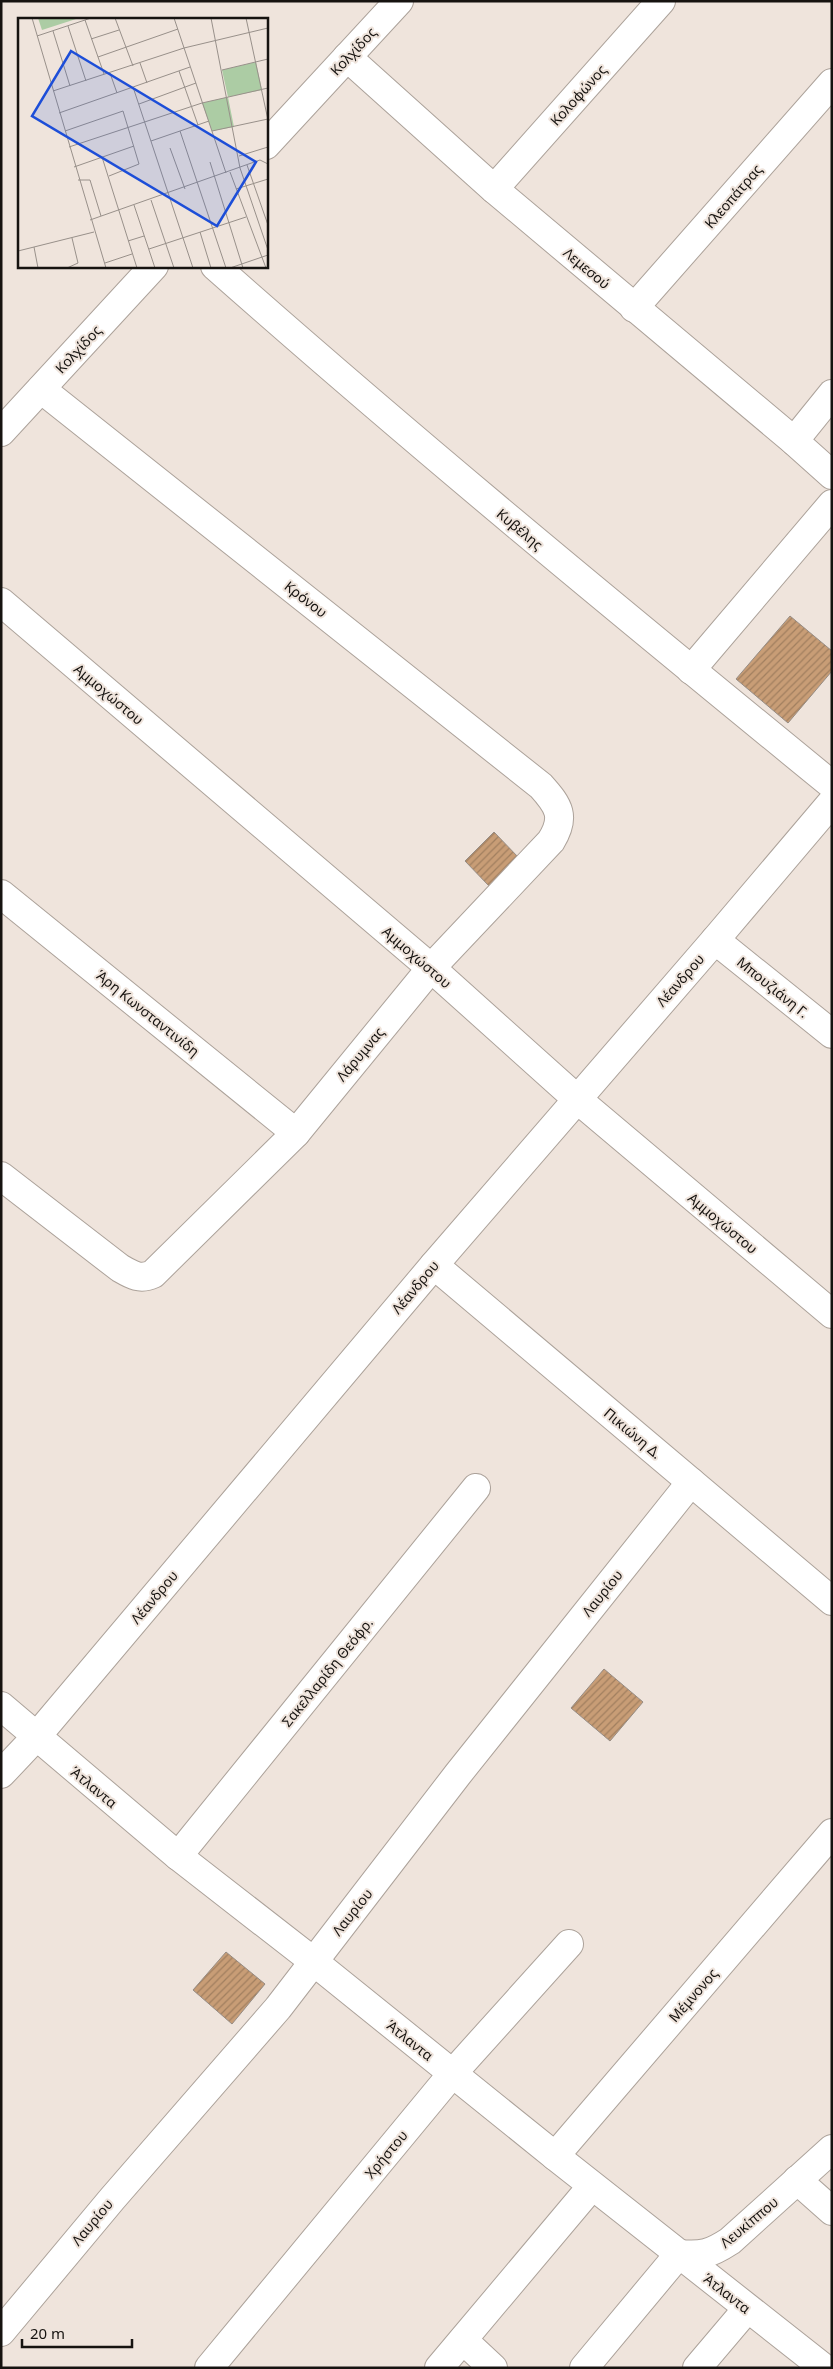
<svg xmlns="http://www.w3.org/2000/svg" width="833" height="2369" font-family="'Noto Sans',sans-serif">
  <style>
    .building { fill: url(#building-hatch); stroke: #968c84 }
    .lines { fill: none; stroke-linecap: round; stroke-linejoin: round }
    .minor-casing { stroke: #aca29a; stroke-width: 30 }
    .minor { stroke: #fff; stroke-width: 28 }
    .labels { text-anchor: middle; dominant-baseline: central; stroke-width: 4; stroke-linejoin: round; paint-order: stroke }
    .street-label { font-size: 14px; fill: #161310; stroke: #efe4dc }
    .inset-road { fill: none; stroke: #98908a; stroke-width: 1 }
    .view { fill: #1d4ed8; fill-opacity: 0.15; stroke: #1d4ed8; stroke-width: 2.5 }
    .inset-edge { fill: none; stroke: #161310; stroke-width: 2.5 }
  </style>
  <defs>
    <pattern id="building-hatch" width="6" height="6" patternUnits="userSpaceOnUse" patternTransform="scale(1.25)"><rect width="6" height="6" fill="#c89d76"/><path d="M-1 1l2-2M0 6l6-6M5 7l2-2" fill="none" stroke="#a17f5f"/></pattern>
  </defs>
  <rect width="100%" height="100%" fill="#efe4dc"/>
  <!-- building -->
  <g class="building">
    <polygon points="790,616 832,651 832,671 788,723 736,679"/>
    <polygon points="494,832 518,857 489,886 465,861"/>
    <polygon points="604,1669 643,1702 610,1741 571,1708"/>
    <polygon points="226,1952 265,1984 232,2024 193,1990"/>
  </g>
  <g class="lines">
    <!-- minor casing -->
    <g class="minor-casing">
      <g id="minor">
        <polyline points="347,57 494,189 794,441 832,475"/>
        <polyline points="266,145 399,1"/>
        <polyline points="494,189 661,1"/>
        <path d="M215,266C416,444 624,615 832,785"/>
        <polyline points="634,308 832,83"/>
        <polyline points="1,432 154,266"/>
        <polyline points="794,441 832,394"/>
        <polyline points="1,602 431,968 577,1099 832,1314"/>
        <polyline points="691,670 832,504"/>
        <polyline points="1,894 296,1133"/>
        <polyline points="715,940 832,1034"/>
        <path d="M1,1176L120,1268C132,1275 140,1280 153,1274L296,1133L431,968L551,841C566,817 559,806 541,786L41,389"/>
        <polyline points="434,1265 832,1601"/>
        <polyline points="1,1706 178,1856 313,1961 555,2156 824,2368"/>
        <polyline points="1,1774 36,1737 434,1265 715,940 832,802"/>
        <polyline points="178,1856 476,1488"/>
        <polyline points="555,2156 832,1833"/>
        <polyline points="797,2180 832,2211"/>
        <path d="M679,2254C702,2256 710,2254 730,2241L832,2149"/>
        <polyline points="1,2332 112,2199 278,2008 458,1774 691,1482"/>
        <polyline points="463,2340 493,2368"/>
        <polyline points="209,2368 452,2074 569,1944"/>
        <polyline points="439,2368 592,2186"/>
        <polyline points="584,2368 679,2254"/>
        <polyline points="697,2368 747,2309"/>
      </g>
    </g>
    <!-- minor -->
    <use href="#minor" class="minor"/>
  </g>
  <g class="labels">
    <!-- street labels -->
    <g class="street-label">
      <text transform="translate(353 51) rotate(-47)">Κολχίδος</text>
      <text transform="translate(578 95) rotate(-48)">Κολοφώνος</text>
      <text transform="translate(733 196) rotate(-49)">Κλεοπάτρας</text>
      <text transform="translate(587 268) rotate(40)">Λεμεσού</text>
      <text transform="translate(78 349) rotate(-47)">Κολχίδος</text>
      <text transform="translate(520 529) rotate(40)">Κυβέλης</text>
      <text transform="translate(306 599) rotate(38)">Κρόνου</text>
      <text transform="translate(109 694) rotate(40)">Αμμοχώστου</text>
      <text transform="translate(417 957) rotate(41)">Αμμοχώστου</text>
      <text transform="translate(680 980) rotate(-49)">Λέανδρου</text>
      <text transform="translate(773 987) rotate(39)">Μπουζιάνη Γ.</text>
      <text transform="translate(148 1013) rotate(39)">Άρη Κωνσταντινίδη</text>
      <text transform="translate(360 1054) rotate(-50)">Λάρυμνας</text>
      <text transform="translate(723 1223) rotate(40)">Αμμοχώστου</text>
      <text transform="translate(415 1287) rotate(-50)">Λέανδρου</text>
      <text transform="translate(633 1433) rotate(40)">Πικιώνη Δ.</text>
      <text transform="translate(602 1593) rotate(-51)">Λαυρίου</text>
      <text transform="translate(154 1597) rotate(-50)">Λέανδρου</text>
      <text transform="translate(327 1672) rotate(-51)">Σακελλαρίδη Θεόφρ.</text>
      <text transform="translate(94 1787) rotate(40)">Άτλαντα</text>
      <text transform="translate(352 1912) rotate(-52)">Λαυρίου</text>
      <text transform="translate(693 1995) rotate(-49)">Μέμνονος</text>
      <text transform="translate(410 2040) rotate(39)">Άτλαντα</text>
      <text transform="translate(386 2154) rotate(-50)">Χρήστου</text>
      <text transform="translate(92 2222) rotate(-50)">Λαυρίου</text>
      <text transform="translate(749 2222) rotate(-40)">Λευκίππου</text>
      <text transform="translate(727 2293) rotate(38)">Άτλαντα</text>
    </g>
  </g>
  <!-- overview -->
  <g transform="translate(18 18)">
    <rect width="250" height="250" fill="#efe4dc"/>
    <path d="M20,0H58V1L24,12ZM238,44L244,72L210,79L216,109L194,113L184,85L210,79L204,52Z" fill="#accca4"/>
    <path class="inset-road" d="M14,0L88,250M97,0L115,48M156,0L208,155M193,0L222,150L250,232M228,0L250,102M67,2L86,56M50,8L68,63M35,13L52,68M19,18L73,0M73,21L101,12M80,39L160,11M122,45L129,65M204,52L250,41M161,53L180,107M92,55L99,75M115,69L175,250M35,73L166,30L250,10M121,86L178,65M41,95L172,49M47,113L105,93L121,146L91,158M162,113L208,250M194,113L250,101M133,123L191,103M51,129L184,85L250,70M152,130L167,171M221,138L250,129M84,139L119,250M192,144L225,250M229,147L250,207M56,149L116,128M212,154L248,250M60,162H72L83,198M218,171L250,161M133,182L156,250M116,187L137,250M72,202L242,142L250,146M182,214L193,250M110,223L126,218M16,229L20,250M131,231L228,199M0,233L76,214M87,245L114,236M49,250L60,245L54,220M212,250L250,237"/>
    <path class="view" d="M53,33L238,144L199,208L14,98Z"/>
    <rect width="250" height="250" class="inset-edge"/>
  </g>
  <!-- border -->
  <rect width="833" height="2369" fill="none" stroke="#161310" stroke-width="5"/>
  <!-- scale -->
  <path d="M22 2339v8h110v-8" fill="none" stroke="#161310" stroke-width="2.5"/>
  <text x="30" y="2339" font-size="15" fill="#161310" stroke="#efe4dc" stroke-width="4" paint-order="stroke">20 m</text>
</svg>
